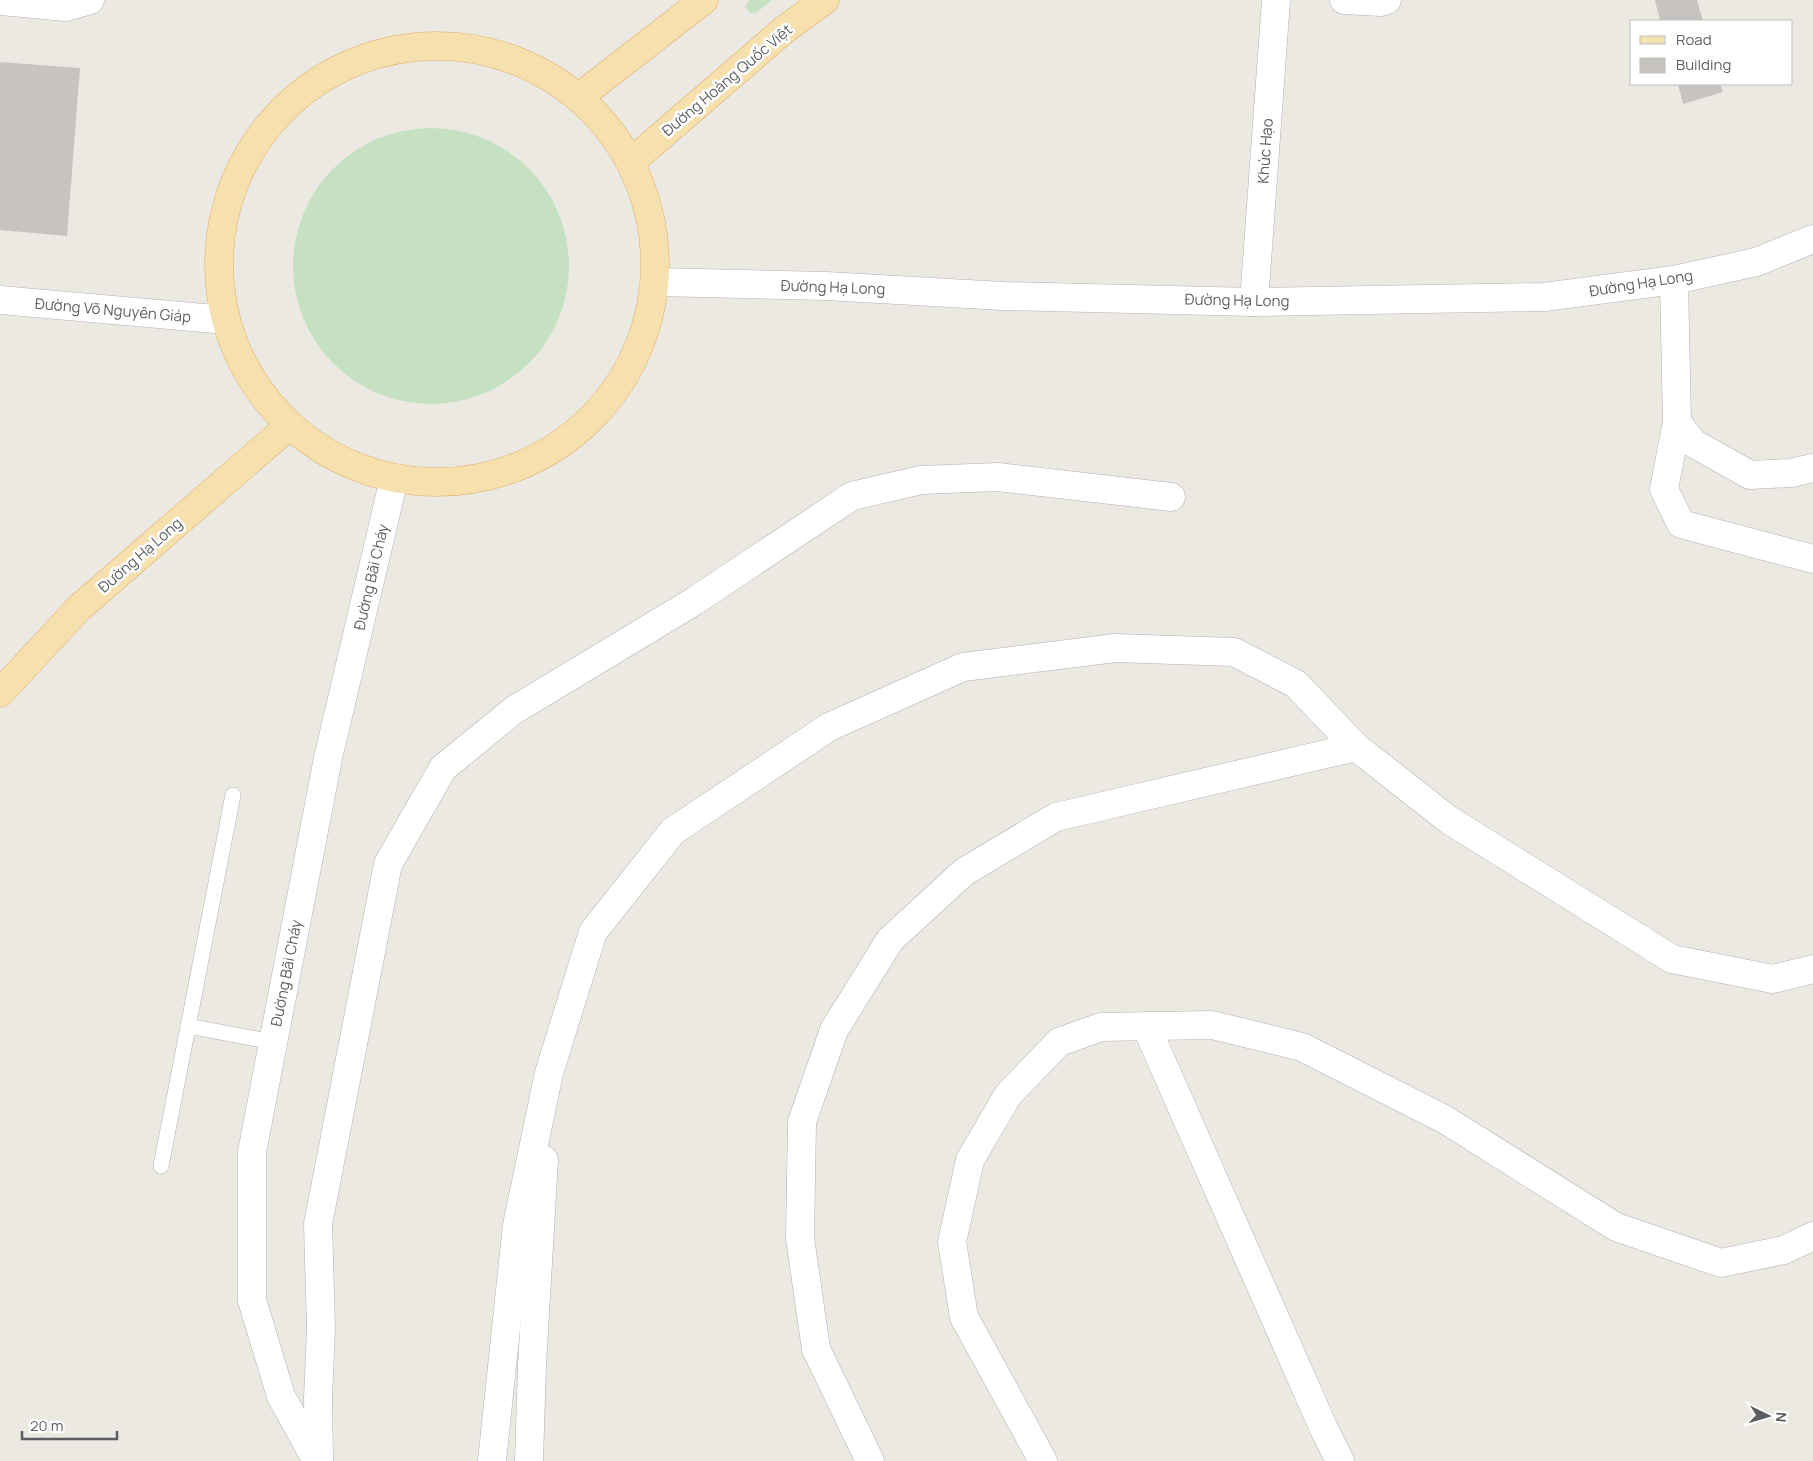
<svg xmlns="http://www.w3.org/2000/svg" width="1813" height="1461" font-family="Manrope,sans-serif">
  <style>
    .green { fill: #c6e1c2 }
    .building { fill: #c7c4c0 }
    .lines { fill: none; stroke-linecap: round; stroke-linejoin: round }
    .lane-casing { stroke: #aeb1b4; stroke-width: 16 }
    .street-casing { stroke: #aeb1b4; stroke-width: 29 }
    .secondary-casing { stroke: #afb3b6; stroke-width: 29 }
    .primary-casing { stroke: #e0ae67; stroke-width: 29 }
    .lane { stroke: #fff; stroke-width: 15 }
    .street { stroke: #fff; stroke-width: 28 }
    .secondary { stroke: #fff; stroke-width: 28 }
    .primary { stroke: #f5e0ae; stroke-width: 28 }
    .labels { text-anchor: middle; dominant-baseline: central; stroke-width: 5; stroke-linejoin: round; paint-order: stroke }
    .street-label { font-size: 15px; fill: #5b5f62; stroke: #fff }
  </style>
  <rect width="100%" height="100%" fill="#ece9e3"/>
  <!-- green -->
  <g class="green">
    <polygon points="750,0 772,0 756,13 750,13 745,6"/>
    <circle cx="431" cy="266" r="138"/>
  </g>
  <!-- building -->
  <g class="building">
    <polygon points="1655,0 1697,0 1703,21 1660,21"/>
    <polygon points="0,62 80,68 67,236 0,230"/>
    <polygon points="1678,84 1720,84 1723,92 1683,104"/>
  </g>
  <g class="lines">
    <!-- lane casing -->
    <g class="lane-casing">
      <g id="lane">
        <polyline points="188,1026 273,1042"/>
        <polyline points="161,1166 233,795"/>
      </g>
    </g>
    <!-- street casing -->
    <g class="street-casing">
      <g id="street">
        <polyline points="1344,0 1381,2 1387,0"/>
        <polyline points="0,1 66,7 90,0"/>
        <polyline points="1674,280 1677,422 1664,489 1681,524 1813,559"/>
        <polyline points="1254,302 1276,0"/>
        <polyline points="1677,422 1693,443 1750,475 1791,473 1813,468"/>
        <polyline points="1146,1026 1324,1429 1340,1461"/>
        <polyline points="319,1461 318,1398 321,1328 318,1224 388,864 443,768 514,710 693,602 852,496 921,480 998,477 1171,497"/>
        <polyline points="492,1461 517,1225 549,1073 593,932 673,831 829,727 963,667 1115,648 1234,652 1296,684 1356,747 1449,820 1672,959 1773,979 1813,969"/>
        <polyline points="529,1461 532,1365 544,1160"/>
        <polyline points="870,1461 816,1349 800,1238 802,1122 834,1030 890,940 964,872 1056,817 1356,747"/>
        <polyline points="1043,1461 964,1317 952,1242 970,1160 1008,1095 1059,1042 1101,1027 1212,1025 1302,1047 1444,1119 1616,1227 1721,1263 1784,1250 1813,1236"/>
      </g>
    </g>
    <!-- secondary casing -->
    <g class="secondary-casing">
      <g id="secondary">
        <polyline points="655,282 826,286 1003,296 1254,302 1544,297 1674,280 1756,262 1813,239"/>
        <polyline points="0,300 226,320"/>
        <polyline points="317,1461 281,1396 252,1300 252,1152 328,758 394,479"/>
      </g>
    </g>
    <!-- primary casing -->
    <g class="primary-casing">
      <g id="primary">
        <circle cx="437" cy="264" r="218"/>
        <polyline points="579,97 704,0"/>
        <polyline points="631,162 784,30 825,0"/>
        <polyline points="0,693 79,608 289,426"/>
      </g>
    </g>
    <!-- lane -->
    <use href="#lane" class="lane"/>
    <!-- street -->
    <use href="#street" class="street"/>
    <!-- secondary -->
    <use href="#secondary" class="secondary"/>
    <!-- primary -->
    <use href="#primary" class="primary"/>
  </g>
  <g class="labels">
    <!-- street labels -->
    <g class="street-label">
      <text transform="translate(727 80) rotate(-40)">Đường Hoàng Quốc Việt</text>
      <text transform="translate(1265 151) rotate(-86)">Khúc Hạo</text>
      <text transform="translate(1641 283) rotate(-9)">Đường Hạ Long</text>
      <text transform="translate(833 287) rotate(2)">Đường Hạ Long</text>
      <text transform="translate(1237 300) rotate(1)">Đường Hạ Long</text>
      <text transform="translate(113 310) rotate(5)">Đường Võ Nguyên Giáp</text>
      <text transform="translate(140 555) rotate(-41)">Đường Hạ Long</text>
      <text transform="translate(371 577) rotate(-77)">Đường Bãi Cháy</text>
      <text transform="translate(286 973) rotate(-79)">Đường Bãi Cháy</text>
    </g>
  </g>
  <!-- legend -->
  <rect x="1630" y="20" width="162" height="65" fill="#ffffff" stroke="#bdbfc0"/>
  <rect x="1640" y="36" width="25" height="8" fill="#f5e0ae" stroke="#bdbfc0"/>
  <text x="1676" y="45" font-size="15" fill="#5b5f62">Road</text>
  <rect x="1640" y="58" width="25" height="15" fill="#c7c4c0" stroke="#bdbfc0"/>
  <text x="1676" y="70" font-size="15" fill="#5b5f62">Building</text>
  <!-- north arrow -->
  <g transform="translate(1768 1416) rotate(95)" stroke="#ffffff" stroke-width="4" paint-order="stroke">
  <path d="M0-4L9 19L0 12L-9 19Z" fill="#5b5f62"/>
  <text y="-8" font-size="14" font-weight="bold" text-anchor="middle" fill="#5b5f62">N</text>
  </g>
  <!-- scale -->
  <path d="M22 1431v8h95v-8" fill="none" stroke="#5b5f62" stroke-width="2.5"/>
  <text x="30" y="1431" font-size="15" fill="#5b5f62" stroke="#ffffff" stroke-width="4" paint-order="stroke">20 m</text>
</svg>
